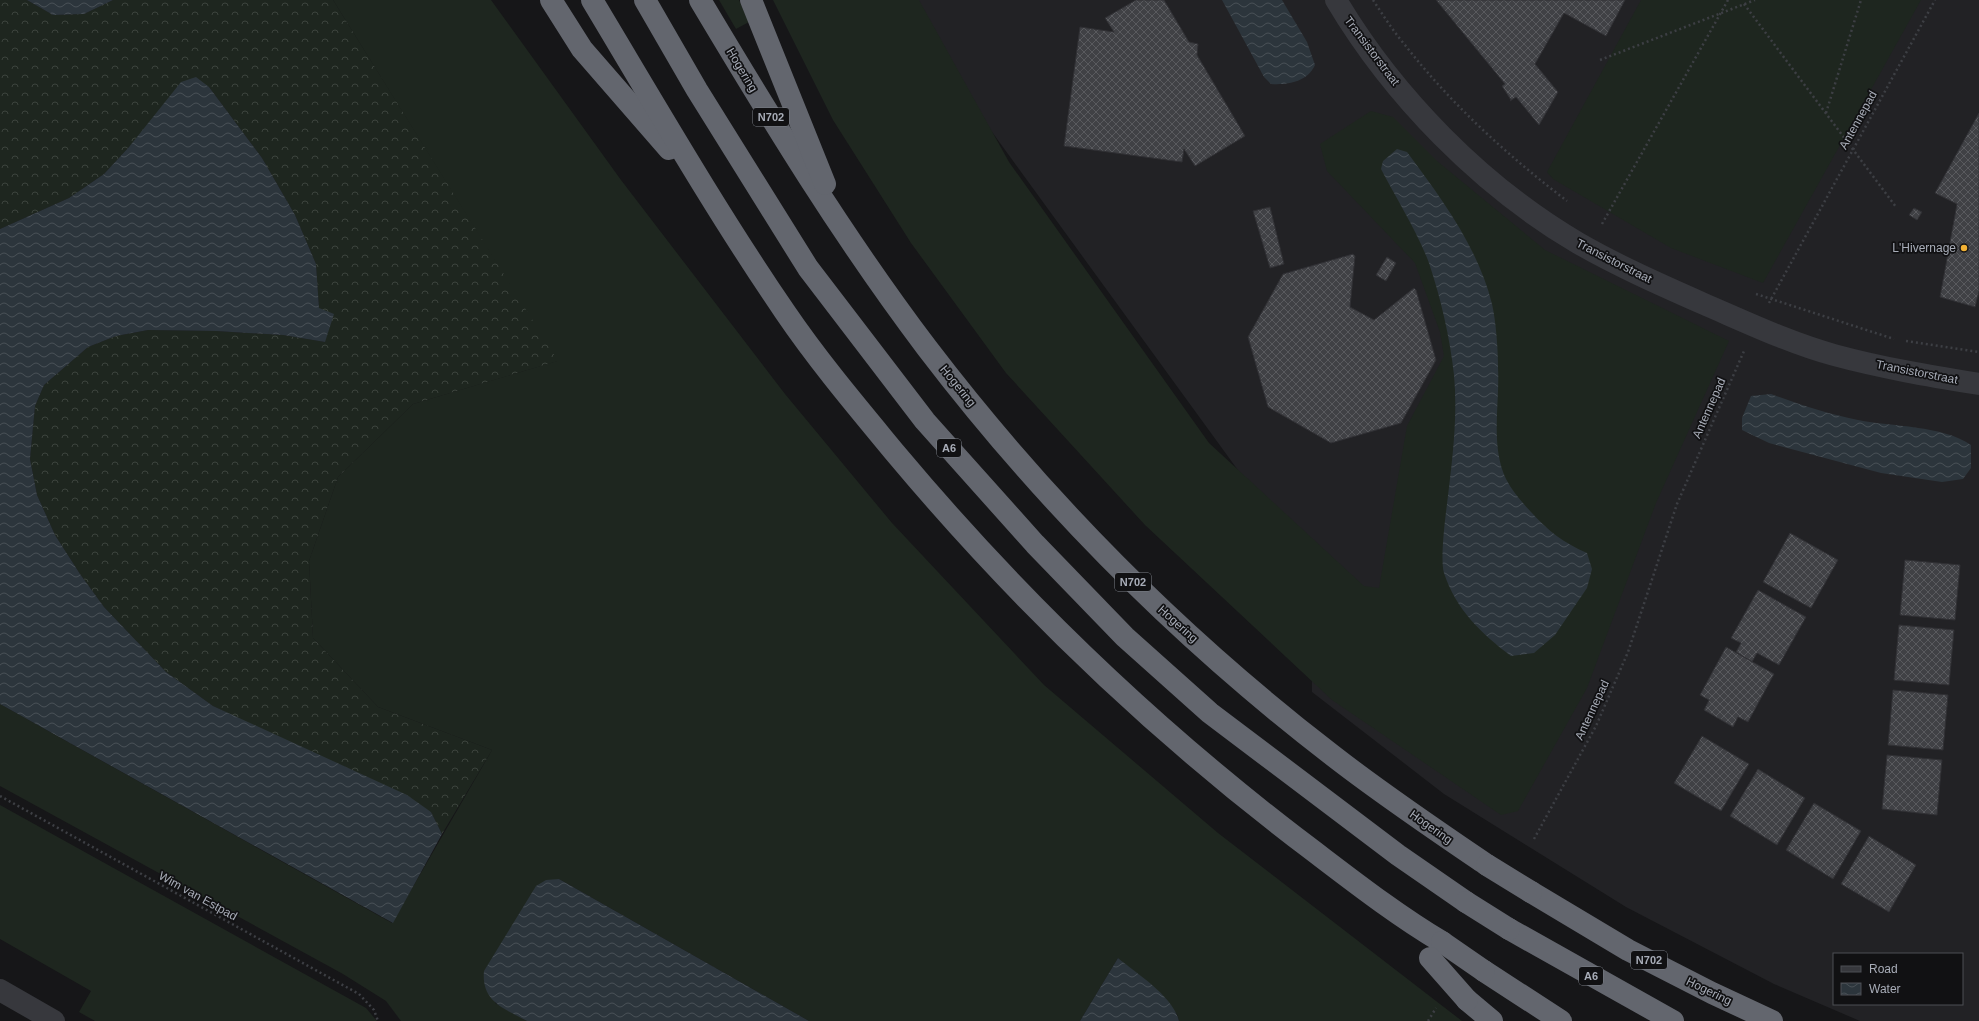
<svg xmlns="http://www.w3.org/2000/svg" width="1979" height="1021" font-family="Arial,sans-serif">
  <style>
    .built { fill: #222225; fill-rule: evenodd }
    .grass { fill: #1e261f }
    .forest { fill: url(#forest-crowns) }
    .water { fill: url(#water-waves) }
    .building { fill: url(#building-cross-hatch); stroke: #303034 }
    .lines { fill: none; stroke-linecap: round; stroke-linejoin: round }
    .path { stroke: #3d3f44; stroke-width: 2.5; stroke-dasharray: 2 3; stroke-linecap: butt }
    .minor { stroke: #37383d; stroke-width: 22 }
    .highway { stroke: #63666e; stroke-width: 22 }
    .highway-bridge { stroke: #63666e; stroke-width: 22 }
    .poi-dot { fill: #f2b134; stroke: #111113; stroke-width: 1.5 }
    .labels { text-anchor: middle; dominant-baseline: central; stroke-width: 3.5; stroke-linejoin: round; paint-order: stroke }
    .shield { fill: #111113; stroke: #7b7e86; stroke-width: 1 }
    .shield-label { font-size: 11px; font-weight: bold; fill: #a8adb8 }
    .street-label { font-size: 12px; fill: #a8adb8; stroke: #111113 }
    .poi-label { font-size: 12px; fill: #a8adb8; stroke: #111113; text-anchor: end }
  </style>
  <defs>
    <pattern id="forest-crowns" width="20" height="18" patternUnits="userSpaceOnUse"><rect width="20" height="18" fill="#1e261f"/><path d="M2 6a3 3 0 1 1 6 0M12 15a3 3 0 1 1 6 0" fill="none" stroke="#3c433d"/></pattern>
    <pattern id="water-waves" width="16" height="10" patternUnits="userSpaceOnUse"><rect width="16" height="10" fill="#2c353c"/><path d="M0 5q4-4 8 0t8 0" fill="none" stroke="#485056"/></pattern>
    <pattern id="building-cross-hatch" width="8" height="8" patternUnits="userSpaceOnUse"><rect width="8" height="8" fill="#404145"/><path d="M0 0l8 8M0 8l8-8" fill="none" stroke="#595a5e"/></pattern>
  </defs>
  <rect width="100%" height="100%" fill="#161618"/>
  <!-- built -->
  <path class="built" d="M896,0H1979V1021H1860L1774,984L1626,907L1444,794L1312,692V572ZM1834,954H1962V1004H1834Z"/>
  <!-- grass -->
  <g class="grass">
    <polygon points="333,0 491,0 621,180 785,394 892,523 1044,685 1218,833 1462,1021 1179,1021 1177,1014 1118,958 1080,1021 809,1021 559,879 495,1003 527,1021 401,1021 386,1001 343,974 0,786 0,704 392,923 492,750 378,707 313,638 309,561 338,477 413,404 557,361"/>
    <polygon points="719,0 739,0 749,22 736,29"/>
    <polygon points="773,0 919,0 1009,162 1209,443 1364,586 1379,588 1407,426 1444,356 1440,332 1415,263 1327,171 1320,144 1371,111 1393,117 1437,161 1545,250 1729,341 1656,503 1587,688 1518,811 1501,815 1332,700 1145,525 1006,373 911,243 833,120"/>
    <polygon points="1641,0 1921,0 1763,283 1671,248 1553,179 1547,172"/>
    <polygon points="0,805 366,1008 377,1021 95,1021 79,1012 91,991 0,939"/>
  </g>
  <!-- forest -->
  <polygon class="forest" points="0,0 27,0 53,15 84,14 113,0 333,0 558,361 413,404 338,477 309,561 313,638 378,707 492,750 442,834 431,812 213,706 166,672 104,607 80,574 55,535 37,495 30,459 35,406 44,385 88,347 116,336 148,330 216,331 283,335 325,342 319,308 316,264 295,215 262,158 209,87 129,147 104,174 69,198 0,229"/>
  <!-- water -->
  <g class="water">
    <polygon points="27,0 113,0 84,14 53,15"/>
    <path d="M1222,0H1282L1307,42L1315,65C1307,82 1288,85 1271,84L1264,77Z"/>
    <polygon points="196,77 209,87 262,158 295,215 316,264 319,308 334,314 325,342 283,335 216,331 148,330 116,336 88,347 44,385 35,406 30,459 37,495 55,535 80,574 104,607 166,672 213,706 407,795 431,812 442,834 393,923 0,704 0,229 69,198 104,174 129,147 181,82"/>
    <path d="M1397,149L1407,152C1441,198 1478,247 1492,304C1496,321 1498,350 1498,368C1500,403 1490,445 1506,479C1512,491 1522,502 1531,512C1548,531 1564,543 1587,553L1592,569L1587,588L1555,635L1534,653L1511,656C1482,634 1456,610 1444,573C1440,560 1445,520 1447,504C1452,462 1458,418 1454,375C1450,338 1441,299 1429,263C1417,231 1397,200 1381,169L1383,161Z"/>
    <path d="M1771,394C1800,405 1828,414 1858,420C1892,427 1942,425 1971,445V468L1963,479L1942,482L1881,473L1769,443L1742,430V418L1751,396Z"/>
    <path d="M559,879L809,1021H527C505,1009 481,1002 484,971L536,886L546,880Z"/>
    <path d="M1118,958C1137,974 1173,996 1179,1021H1080Z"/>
  </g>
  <!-- building -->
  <g class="building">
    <polygon points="1136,0 1164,0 1189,42 1198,44 1197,55 1245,136 1195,166 1184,149 1182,162 1064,146 1080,27 1114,32 1105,18"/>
    <polygon points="1436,0 1625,0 1606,36 1564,13 1535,64 1558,92 1539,125 1516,97 1510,101 1511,100 1502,86 1505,84"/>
    <polygon points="1979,113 1979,291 1975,307 1940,297 1957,204 1935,193"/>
    <polygon points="1270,207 1284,264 1270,268 1253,211"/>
    <polygon points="1914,208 1922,212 1917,220 1909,215"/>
    <polygon points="1353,254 1355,256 1350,307 1374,320 1414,288 1416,290 1436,360 1401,423 1331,443 1268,407 1248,337 1283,274"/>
    <polygon points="1387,257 1396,263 1386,281 1376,275"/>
    <polygon points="1790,533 1838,560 1811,608 1763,582"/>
    <polygon points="1905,560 1960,565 1955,620 1900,615"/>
    <polygon points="1758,590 1806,617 1779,665 1757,653 1752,662 1736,652 1741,643 1731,638"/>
    <polygon points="1899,625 1954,630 1949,685 1894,680"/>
    <polygon points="1726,647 1774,674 1748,722 1738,717 1733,727 1704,710 1709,700 1700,695"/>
    <polygon points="1893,690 1948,695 1943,750 1888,745"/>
    <polygon points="1702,736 1749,764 1721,811 1674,783"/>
    <polygon points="1887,755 1942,760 1937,815 1882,809"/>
    <polygon points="1758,769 1805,798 1777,845 1730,816"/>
    <polygon points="1814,803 1861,831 1833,879 1786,850"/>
    <polygon points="1869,836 1916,865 1889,912 1841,884"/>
  </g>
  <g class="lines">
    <!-- path -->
    <g class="path">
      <path d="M1373,0C1383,15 1393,31 1405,45C1451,104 1507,155 1567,201"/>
      <polyline points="1744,4 1896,207"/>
      <polyline points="1600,60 1755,0"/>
      <polyline points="1826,113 1861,0"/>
      <polyline points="1602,224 1728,0"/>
      <polyline points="1756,294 1894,339"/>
      <polyline points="1769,303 1935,0"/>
      <polyline points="1906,341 1979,352"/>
      <polyline points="0,796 359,994 374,1010 378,1021"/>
      <polyline points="1534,839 1596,726 1628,652 1677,504 1744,351"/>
      <polyline points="1428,1021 1436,1008"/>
    </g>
    <!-- minor -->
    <g class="minor">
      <path d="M1336,0C1393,96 1481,186 1578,243C1618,266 1661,285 1704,304C1746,322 1790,343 1834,355C1882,368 1930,376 1979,384"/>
      <polyline points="0,990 54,1021"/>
    </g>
    <!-- highway -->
    <g class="highway">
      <polyline points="551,0 582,49 669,149"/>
      <path d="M592,0C655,105 716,211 785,312C819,362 858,408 896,454C1015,596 1149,725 1295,837C1343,873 1390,911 1442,942"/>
      <polyline points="645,0 697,90 808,268 925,421 1035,544 1125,637 1210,713 1398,855 1466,902"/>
      <path d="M700,0C771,119 843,237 927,348C1043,500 1180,638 1332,755C1382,794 1434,829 1487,865"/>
      <polyline points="751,0 825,184"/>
      <polyline points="1531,892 1628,950 1712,993 1772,1021"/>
      <polyline points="1509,929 1673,1021"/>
      <polyline points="1484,971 1561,1021"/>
      <polyline points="1467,1000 1492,1021"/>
    </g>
    <!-- highway-bridge -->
    <g class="highway-bridge">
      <polyline points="1487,865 1531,892"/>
      <polyline points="1466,902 1509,929"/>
      <polyline points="1442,942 1484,971"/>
      <polyline points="1430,958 1467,1000"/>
    </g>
  </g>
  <!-- markers -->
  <circle class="poi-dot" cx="1964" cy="248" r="4"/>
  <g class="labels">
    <!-- shield labels -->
    <g class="shield">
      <rect x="753" y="108" width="36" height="18" rx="3"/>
      <rect x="937" y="439" width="24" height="18" rx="3"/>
      <rect x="1115" y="573" width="36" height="18" rx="3"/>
      <rect x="1631" y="951" width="36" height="18" rx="3"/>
      <rect x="1579" y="967" width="24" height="18" rx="3"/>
    </g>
    <g class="shield-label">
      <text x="771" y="117">N702</text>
      <text x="949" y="448">A6</text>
      <text x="1133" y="582">N702</text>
      <text x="1649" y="960">N702</text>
      <text x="1591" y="976">A6</text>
    </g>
    <!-- street labels -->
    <g class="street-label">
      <text transform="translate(1372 51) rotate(53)">Transistorstraat</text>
      <text transform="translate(742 70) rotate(59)">Hogering</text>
      <text transform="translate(1858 120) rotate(-61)">Antennepad</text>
      <text transform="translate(1614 261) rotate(27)">Transistorstraat</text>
      <text transform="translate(1917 372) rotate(11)">Transistorstraat</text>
      <text transform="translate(958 386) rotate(51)">Hogering</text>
      <text transform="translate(1709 408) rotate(-66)">Antennepad</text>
      <text transform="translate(1178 624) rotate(42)">Hogering</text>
      <text transform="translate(1592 710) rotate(-65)">Antennepad</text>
      <text transform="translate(1431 827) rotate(35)">Hogering</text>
      <text transform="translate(198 896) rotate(29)">Wim van Estpad</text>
      <text transform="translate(1709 991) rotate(26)">Hogering</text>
    </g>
    <!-- poi labels -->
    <g class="poi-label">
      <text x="1956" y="248">L'Hivernage</text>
    </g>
  </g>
  <!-- legend -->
  <rect x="1833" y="953" width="130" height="52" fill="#111113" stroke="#4d4f55"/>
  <rect x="1841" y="966" width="20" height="6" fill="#37383d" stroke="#4d4f55"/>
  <text x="1869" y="973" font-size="12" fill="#a8adb8">Road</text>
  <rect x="1841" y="983" width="20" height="12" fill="url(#water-waves)" stroke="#4d4f55"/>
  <text x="1869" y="993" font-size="12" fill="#a8adb8">Water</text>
</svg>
